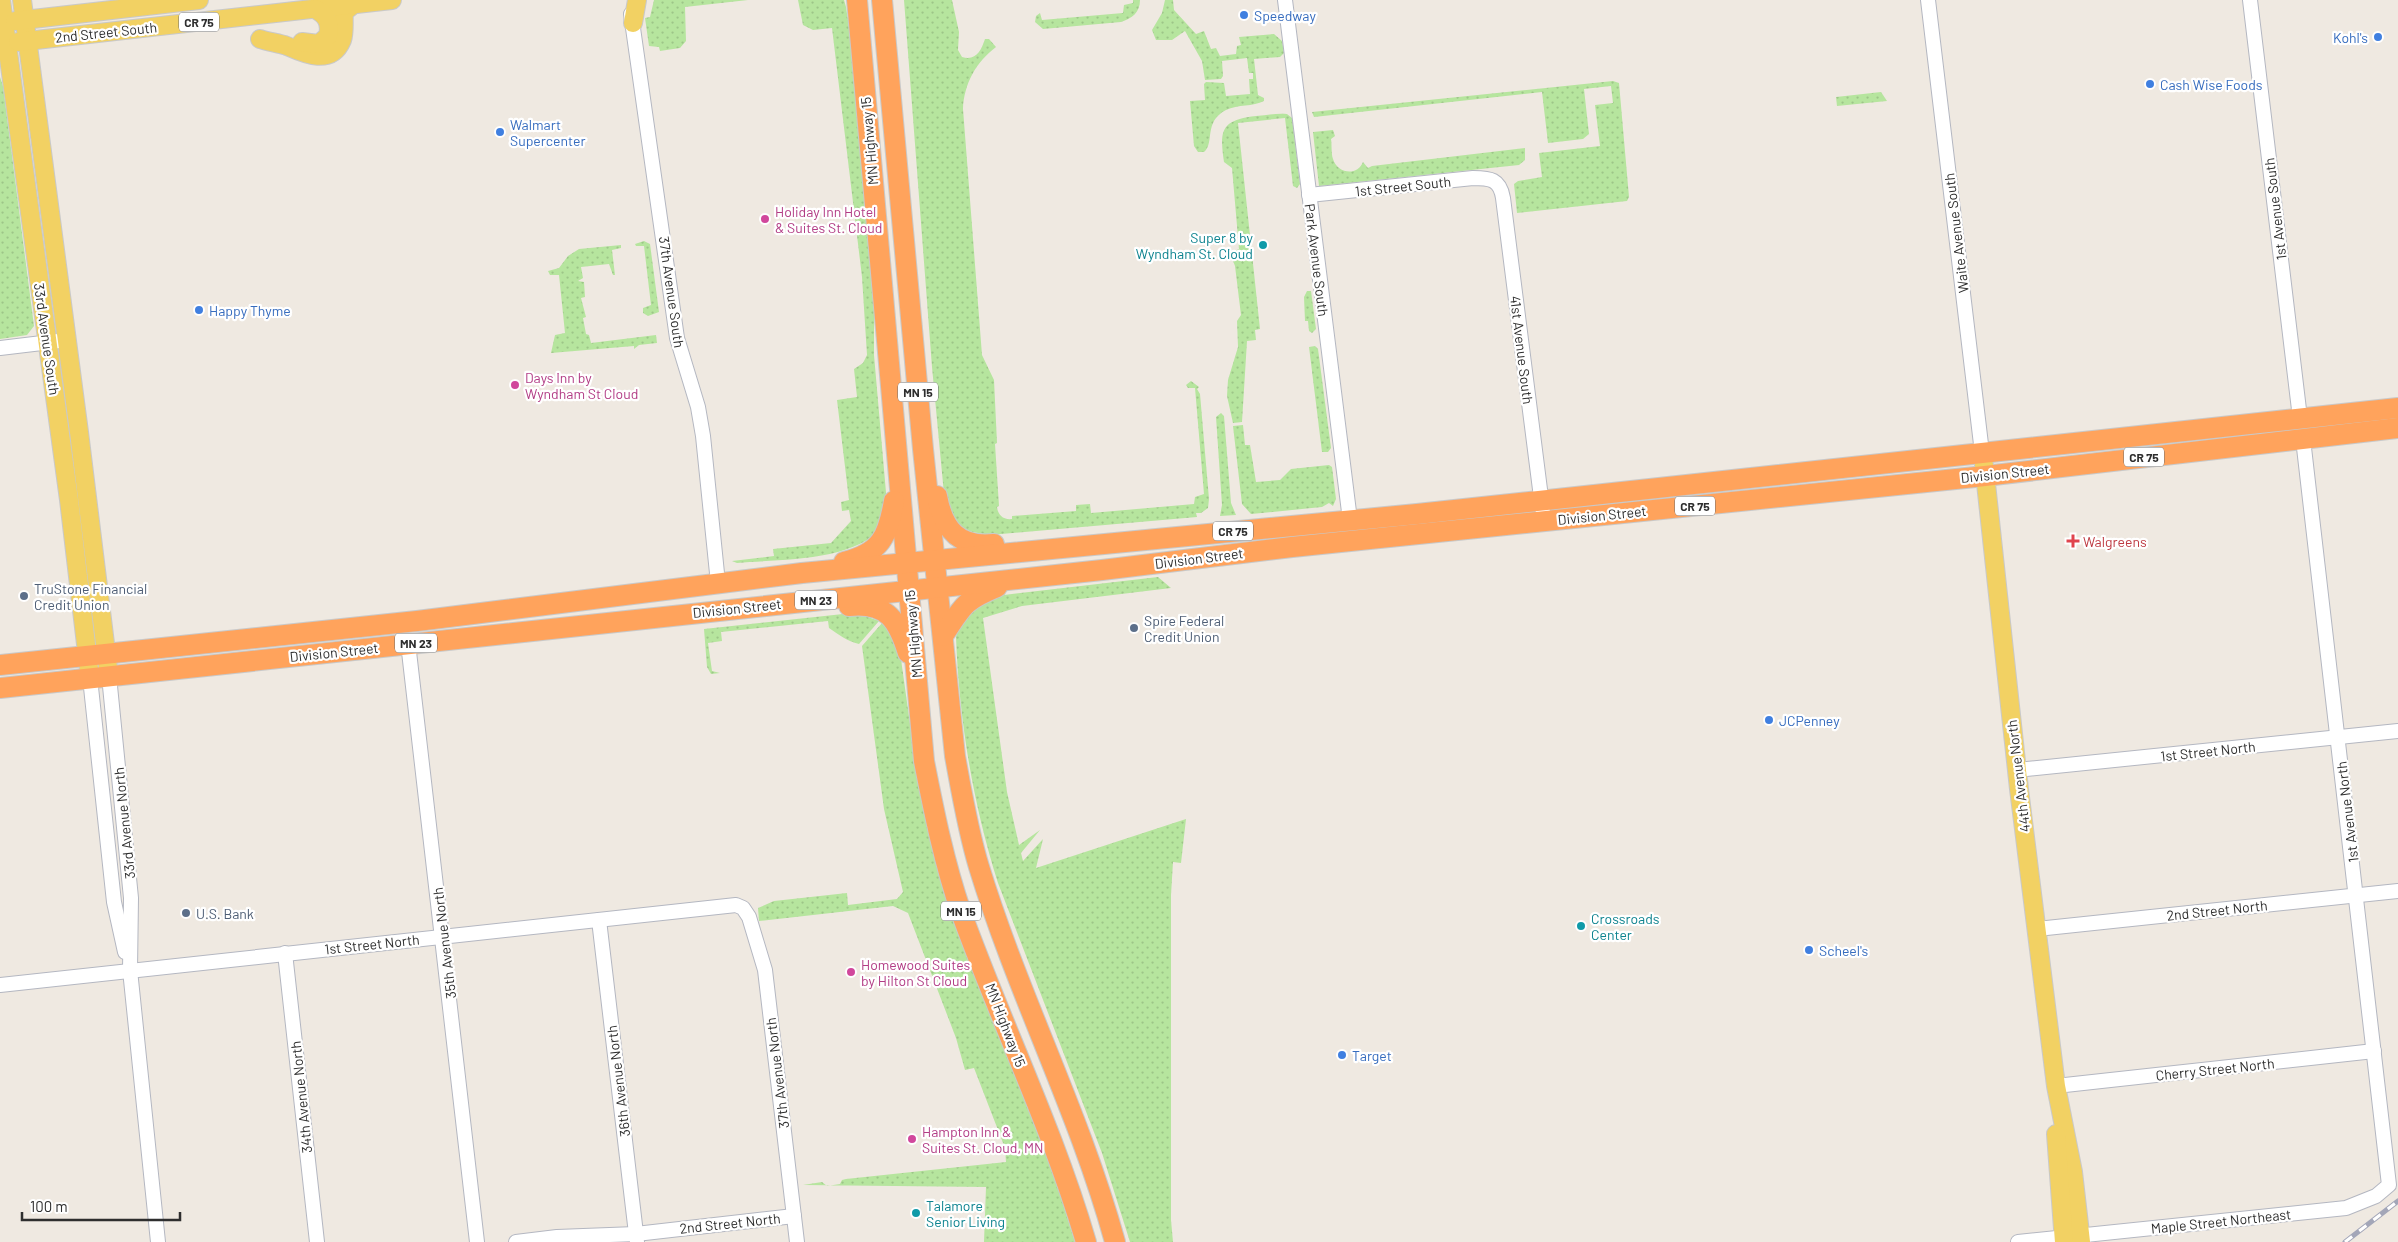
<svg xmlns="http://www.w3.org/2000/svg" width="2398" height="1242" font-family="Barlow,sans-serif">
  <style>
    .grass { fill: url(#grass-dots) }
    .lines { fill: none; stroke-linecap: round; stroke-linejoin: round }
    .minor-casing { stroke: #b4b7c1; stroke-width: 16 }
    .major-casing { stroke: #c9c9c9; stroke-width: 20 }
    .highway-casing { stroke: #c9c9c9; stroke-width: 22 }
    .minor { stroke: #fff; stroke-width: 14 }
    .major { stroke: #f2d163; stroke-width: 18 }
    .highway { stroke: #ffa35c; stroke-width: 20 }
    .rail-casing { stroke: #a3a6b8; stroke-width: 5 }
    .rail { stroke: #fff; stroke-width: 3; stroke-dasharray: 9; stroke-linecap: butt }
    .shop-dot { fill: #3f7fe0; stroke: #fff; stroke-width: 2 }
    .hotel-dot { fill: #d1479c; stroke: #fff; stroke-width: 2 }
    .culture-dot { fill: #0f9aa8; stroke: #fff; stroke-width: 2 }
    .health-dot { fill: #e0444e; stroke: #fff; stroke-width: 2 }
    .service-dot { fill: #5c6f8a; stroke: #fff; stroke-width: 2 }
    .labels { text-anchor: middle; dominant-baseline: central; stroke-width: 4.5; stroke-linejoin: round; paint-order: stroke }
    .shield { fill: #fff; stroke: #6d6d6d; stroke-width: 1 }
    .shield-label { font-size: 12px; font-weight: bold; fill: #2e2e2e }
    .shop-label { font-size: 14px; fill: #366cbe; stroke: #fff; text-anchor: start }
    .street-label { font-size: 14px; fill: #2e2e2e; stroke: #fff }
    .hotel-label { font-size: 14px; fill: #b23c85; stroke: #fff; text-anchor: start }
    .culture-label { font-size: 14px; fill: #0d838f; stroke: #fff; text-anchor: start }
    .health-label { font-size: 14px; fill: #be3a42; stroke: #fff; text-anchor: start }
    .service-label { font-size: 14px; fill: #4e5e75; stroke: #fff; text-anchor: start }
  </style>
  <defs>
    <pattern id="grass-dots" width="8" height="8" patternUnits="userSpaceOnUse" patternTransform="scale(1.25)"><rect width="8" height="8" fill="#b6e59e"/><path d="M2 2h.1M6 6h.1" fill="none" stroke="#9dc588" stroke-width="1.8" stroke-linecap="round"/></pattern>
  </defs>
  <rect width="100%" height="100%" fill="#efe9e1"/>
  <!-- grass -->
  <g class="grass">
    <polygon points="654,0 748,0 685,7 686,41 680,48 660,51 659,47 649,46 645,18 650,17"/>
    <path d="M798,0H844L846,7L861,107L874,287V355L887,504C886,511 887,521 883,526C855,562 780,559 737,563L732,561L774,556L773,549L831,543L851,521L849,510L842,511L841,502L849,500L837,400L857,397L854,369L863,363L867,355L862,277L832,28L813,30L803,25Z"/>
    <path d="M904,0H952L959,32L958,50L962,57C976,61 981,51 985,39H989L996,47C976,62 964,84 963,109L982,355L994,380L997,443L995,444L999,506L997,507C998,515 1003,520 1012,519V516L1076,511V505L1090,504L1091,513L1194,504L1195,497L1204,494L1195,388H1188L1186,385L1191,381L1199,387L1197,389L1200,394L1209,499L1208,508L1201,513H1196L1197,517L990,535L972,532L956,526L944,494L932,367Z"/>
    <path d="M1133,0H1140C1140,13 1132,18 1121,22L1043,29L1035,22L1036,16L1040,13L1042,20L1123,13L1124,5L1133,3Z"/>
    <path d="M1165,0H1173L1174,10L1196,34L1204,31L1211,49L1216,48L1220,56L1236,54L1237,46L1241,45L1239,37L1274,34L1282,41L1284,53L1280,57L1254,59L1258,95L1264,98V101C1253,107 1238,104 1226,110C1203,122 1215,143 1204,152H1198L1194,146L1190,101L1205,100L1204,84L1206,82L1224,83L1226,96L1250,94L1249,79H1253V73H1249L1247,58L1222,61L1223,76L1221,79L1205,80L1202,61L1185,31L1172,40H1156L1152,30L1162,13Z"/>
    <polygon points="0,77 3,86 34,326 27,335 0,339"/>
    <polygon points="1613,81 1619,83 1629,197 1627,201 1517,213 1514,184 1518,181 1542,177 1539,153 1600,146 1595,105 1613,103 1611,86 1584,89 1589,134 1583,139 1548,143 1542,92 1314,117 1312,112"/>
    <polygon points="1881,92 1887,101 1837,106 1836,97"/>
    <path d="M1287,114L1292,118L1300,184L1297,188L1293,186L1285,118L1238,123L1260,329L1255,330L1256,340L1247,341L1242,422L1233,423L1227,396L1228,380L1238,347L1237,321L1241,315L1235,266L1230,253L1239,249L1232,168L1224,162C1219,129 1222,120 1256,116C1267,115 1277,113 1287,114Z"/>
    <path d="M1333,130L1335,136L1331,139C1332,145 1331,153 1333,159C1337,173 1357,177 1363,162L1368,168L1372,166L1525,148V160L1519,165L1319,186L1313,132Z"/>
    <polygon points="644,241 650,244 659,312 648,316 643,313 643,308 651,305 644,246 636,246 635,244"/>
    <polygon points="621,245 621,248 612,250 615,275 613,275 609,264 581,267 583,278 578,281 584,282 585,297 581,298 586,317 583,318 586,334 589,335 591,343 656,335 657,343 639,345 634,349 634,346 551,353 555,335 565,333 559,275 550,275 548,271 559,268 568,256 579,249"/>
    <polygon points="1307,291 1311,291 1316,329 1312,333 1309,331 1308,321 1305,321 1304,297"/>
    <polygon points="1315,346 1318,349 1331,448 1328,452 1322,452 1309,347"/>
    <polygon points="1221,413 1224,416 1231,503 1236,515 1220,516 1222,505 1216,417"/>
    <polygon points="1243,425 1245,445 1250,445 1256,482 1280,480 1291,469 1329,465 1332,467 1336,499 1333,506 1329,503 1322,507 1251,514 1242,504 1233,426"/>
    <path d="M1158,577L1171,588L1022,606L983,618L1007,792L1019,845L1040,830L1021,853L1023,861L1043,839L1036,868L1186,819L1181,863L1173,862L1171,895V1220L1173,1242H1130L1102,1153L998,883C973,804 959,720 956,637L958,628L979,603L1004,595Z"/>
    <path d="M843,614L868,617L879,621L859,644C847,641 839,635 829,628L828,621L721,632L722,641L708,643L712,671L720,673L711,674L707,667L704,629Z"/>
    <polygon points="882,623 884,625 886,623 899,645 918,781 931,842 1052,1169 1075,1242 984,1242 986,1187 803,1185 822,1182 827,1186 840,1184 842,1180 846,1179 1006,1162 1005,1148 974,1068 965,1070 956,1038 908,913 893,906 759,921 758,908 774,901 847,893 848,905 897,899 903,892 884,809 862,646"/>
  </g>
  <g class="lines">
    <!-- minor casing -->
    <g class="minor-casing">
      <g id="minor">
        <polyline points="1285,0 1350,520"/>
        <polyline points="1928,0 1983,461"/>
        <polyline points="2250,0 2300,418"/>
        <polyline points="631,14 677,338 698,407 703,436 718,583"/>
        <path d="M1309,195L1473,178C1490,178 1500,179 1503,198L1544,521"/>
        <polyline points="0,348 67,340"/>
        <polyline points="408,643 477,1242"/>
        <polyline points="109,676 131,898 130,970 158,1242"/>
        <polyline points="90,678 114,902 125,952"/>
        <polyline points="2017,770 2398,731"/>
        <polyline points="599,920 637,1242"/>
        <polyline points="2037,929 2398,891"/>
        <polyline points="285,953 317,1242"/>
        <polyline points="0,985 736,905 743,908 749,917 765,970 797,1242"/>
        <polyline points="2056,1086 2374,1051"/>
        <polyline points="516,1242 557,1237 636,1234 794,1216"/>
        <polyline points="2018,1242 2346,1208 2376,1196 2389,1185 2303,439"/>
      </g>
    </g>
    <!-- major casing -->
    <g class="major-casing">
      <g id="major">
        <polyline points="1,0 69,500 90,678"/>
        <polyline points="22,0 79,432 109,676"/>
        <polyline points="15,21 199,0"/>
        <polyline points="633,23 637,0"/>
        <path d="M260,39C269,42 279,43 287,46C305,54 331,66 342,40C345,31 343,21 344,12L354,4"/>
        <polyline points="18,42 392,0"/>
        <path d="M302,42L319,44L328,36C331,22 326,15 315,9"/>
        <polyline points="1984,465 2019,789 2056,1086 2073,1172 2081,1242"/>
        <polyline points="2056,1134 2064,1242"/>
      </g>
    </g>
    <!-- highway casing -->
    <g class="highway-casing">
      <g id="highway">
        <path d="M857,0L924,761C934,812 944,862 961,912C1001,1023 1053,1129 1086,1242"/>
        <path d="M882,0L923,449L955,756C962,794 968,831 979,867C1018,995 1080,1114 1115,1242"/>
        <path d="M937,496C943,529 958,548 994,544"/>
        <path d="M844,562C881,553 888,536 894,501"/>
        <path d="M849,606C888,602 898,621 908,653"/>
        <path d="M943,636C963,606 963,601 997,587"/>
        <polyline points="0,665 417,621 802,573 1417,514 2398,408"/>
        <polyline points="0,688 1102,570 1292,547 1985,476 2398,428"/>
      </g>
    </g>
    <!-- minor -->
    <use href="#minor" class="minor"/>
    <!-- major -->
    <use href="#major" class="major"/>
    <!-- highway -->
    <use href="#highway" class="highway"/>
    <!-- rail casing -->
    <g class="rail-casing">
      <polyline id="rail" points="2345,1242 2398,1201"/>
    </g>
    <!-- rail -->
    <use href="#rail" class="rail"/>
  </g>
  <!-- markers -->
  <g class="shop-dot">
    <circle cx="1244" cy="15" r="5"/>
    <circle cx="2378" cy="37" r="5"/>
    <circle cx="2150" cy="84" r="5"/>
    <circle cx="500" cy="132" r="5"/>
    <circle cx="199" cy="310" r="5"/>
    <circle cx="1769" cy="720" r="5"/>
    <circle cx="1809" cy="950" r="5"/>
    <circle cx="1342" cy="1055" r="5"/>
  </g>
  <g class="hotel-dot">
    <circle cx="765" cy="219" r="5"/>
    <circle cx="515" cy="385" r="5"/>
    <circle cx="851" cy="972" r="5"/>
    <circle cx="912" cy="1139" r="5"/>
  </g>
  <g class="culture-dot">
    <circle cx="1263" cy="245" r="5"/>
    <circle cx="1581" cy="926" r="5"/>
    <circle cx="916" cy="1213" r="5"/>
  </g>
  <path class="health-dot" d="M2070.5 533.5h5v5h5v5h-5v5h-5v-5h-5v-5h5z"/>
  <g class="service-dot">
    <circle cx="24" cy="596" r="5"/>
    <circle cx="1134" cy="628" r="5"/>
    <circle cx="186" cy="913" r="5"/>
  </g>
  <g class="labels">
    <!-- shield labels -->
    <g class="shield">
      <rect x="179" y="12.5" width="40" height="19" rx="4"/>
      <rect x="898" y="382.5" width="40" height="19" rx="4"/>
      <rect x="2124" y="447.5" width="40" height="19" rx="4"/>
      <rect x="1675" y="496.5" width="40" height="19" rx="4"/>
      <rect x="1213" y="521.5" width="40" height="19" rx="4"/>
      <rect x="795" y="590.5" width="42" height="19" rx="4"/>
      <rect x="395" y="633.5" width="42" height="19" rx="4"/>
      <rect x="941" y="901.5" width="40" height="19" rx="4"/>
    </g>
    <g class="shield-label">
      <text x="199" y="22">CR 75</text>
      <text x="918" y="392">MN 15</text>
      <text x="2144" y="457">CR 75</text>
      <text x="1695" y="506">CR 75</text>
      <text x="1233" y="531">CR 75</text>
      <text x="816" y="600">MN 23</text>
      <text x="416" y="643">MN 23</text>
      <text x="961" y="911">MN 15</text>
    </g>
    <!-- shop labels -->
    <g class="shop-label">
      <text x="1254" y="15">Speedway</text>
      <text x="2368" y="37" text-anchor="end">Kohl's</text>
      <text x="2160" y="84">Cash Wise Foods</text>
      <text x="510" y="124">Walmart<tspan x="510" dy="16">Supercenter</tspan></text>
      <text x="209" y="310">Happy Thyme</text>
      <text x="1779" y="720">JCPenney</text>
      <text x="1819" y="950">Scheel's</text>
      <text x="1352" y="1055">Target</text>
    </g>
    <!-- street labels -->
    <g class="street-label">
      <text transform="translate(106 32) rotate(-6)">2nd Street South</text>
      <text transform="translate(869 141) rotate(-95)">MN Highway 15</text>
      <text transform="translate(1403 186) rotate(-6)">1st Street South</text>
      <text transform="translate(2275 209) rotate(-97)">1st Avenue South</text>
      <text transform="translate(1956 233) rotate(-97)">Waite Avenue South</text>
      <text transform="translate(1317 260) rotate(83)">Park Avenue South</text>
      <text transform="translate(672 292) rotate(82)">37th Avenue South</text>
      <text transform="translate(47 339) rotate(82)">33rd Avenue South</text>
      <text transform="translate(1522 350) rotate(83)">41st Avenue South</text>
      <text transform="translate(2005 473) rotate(-6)">Division Street</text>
      <text transform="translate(1602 515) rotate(-6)">Division Street</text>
      <text transform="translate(1199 558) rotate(-7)">Division Street</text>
      <text transform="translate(737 608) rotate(-6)">Division Street</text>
      <text transform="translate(913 634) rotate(-95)">MN Highway 15</text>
      <text transform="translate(334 652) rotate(-6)">Division Street</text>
      <text transform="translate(2208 751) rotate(-6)">1st Street North</text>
      <text transform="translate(2018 776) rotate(-97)">44th Avenue North</text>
      <text transform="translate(2347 812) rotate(-97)">1st Avenue North</text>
      <text transform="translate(124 823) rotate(-96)">33rd Avenue North</text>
      <text transform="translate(2217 910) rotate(-6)">2nd Street North</text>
      <text transform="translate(444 943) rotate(-97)">35th Avenue North</text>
      <text transform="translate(372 944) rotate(-6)">1st Street North</text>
      <text transform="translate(1006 1025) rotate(69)">MN Highway 15</text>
      <text transform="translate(2215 1069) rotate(-6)">Cherry Street North</text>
      <text transform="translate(777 1073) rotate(-97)">37th Avenue North</text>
      <text transform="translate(618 1081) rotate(-97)">36th Avenue North</text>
      <text transform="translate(301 1097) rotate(-96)">34th Avenue North</text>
      <text transform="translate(2221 1221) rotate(-6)">Maple Street Northeast</text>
      <text transform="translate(730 1223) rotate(-6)">2nd Street North</text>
    </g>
    <!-- hotel labels -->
    <g class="hotel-label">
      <text x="775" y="211">Holiday Inn Hotel<tspan x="775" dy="16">&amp; Suites St. Cloud</tspan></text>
      <text x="525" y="377">Days Inn by<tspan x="525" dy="16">Wyndham St Cloud</tspan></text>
      <text x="861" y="964">Homewood Suites<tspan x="861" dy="16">by Hilton St Cloud</tspan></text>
      <text x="922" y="1131">Hampton Inn &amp;<tspan x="922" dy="16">Suites St. Cloud, MN</tspan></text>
    </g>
    <!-- culture labels -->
    <g class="culture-label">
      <text x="1253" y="237" text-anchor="end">Super 8 by<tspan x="1253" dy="16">Wyndham St. Cloud</tspan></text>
      <text x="1591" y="918">Crossroads<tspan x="1591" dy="16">Center</tspan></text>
      <text x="926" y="1205">Talamore<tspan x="926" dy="16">Senior Living</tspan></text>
    </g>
    <!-- health labels -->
    <g class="health-label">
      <text x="2083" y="541">Walgreens</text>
    </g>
    <!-- service labels -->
    <g class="service-label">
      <text x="34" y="588">TruStone Financial<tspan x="34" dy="16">Credit Union</tspan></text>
      <text x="1144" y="620">Spire Federal<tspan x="1144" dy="16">Credit Union</tspan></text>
      <text x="196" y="913">U.S. Bank</text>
    </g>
  </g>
  <!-- scale -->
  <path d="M22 1212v8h158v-8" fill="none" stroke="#2e2e2e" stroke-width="2.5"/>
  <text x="30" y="1212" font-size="15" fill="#2e2e2e" stroke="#ffffff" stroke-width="4" paint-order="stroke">100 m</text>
</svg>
